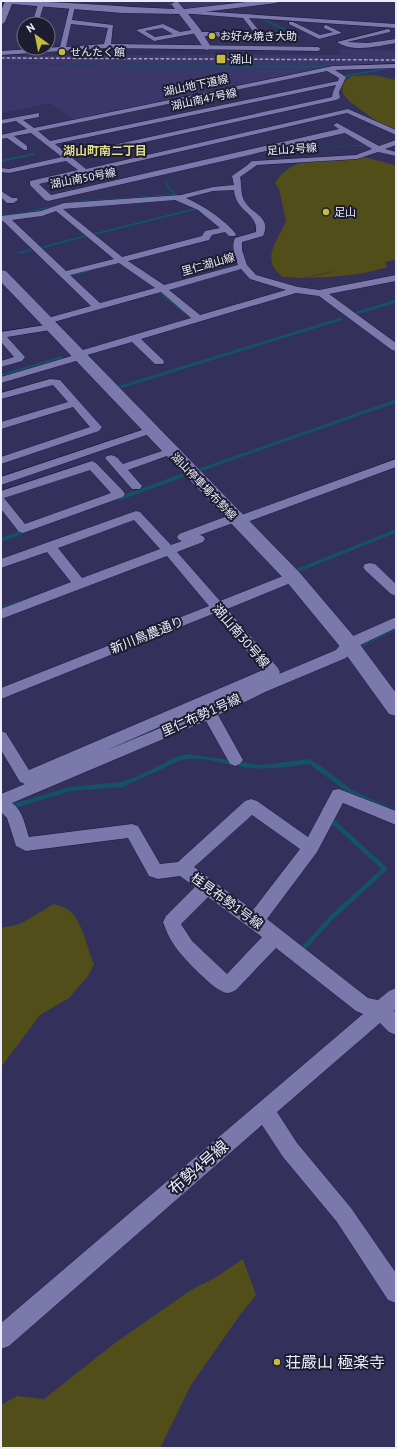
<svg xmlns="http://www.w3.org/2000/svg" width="397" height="1449" font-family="'PT Sans','Noto Sans JP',sans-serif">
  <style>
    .built { fill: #3b376a }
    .green { fill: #514e19 }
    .water { fill: #145266 }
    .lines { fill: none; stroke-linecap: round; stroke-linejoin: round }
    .stream-far3 { stroke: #145266; stroke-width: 2 }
    .stream-far2 { stroke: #145266; stroke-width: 3 }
    .stream-far1 { stroke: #145266; stroke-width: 3.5 }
    .stream { stroke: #145266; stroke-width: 4.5 }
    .street-casing { stroke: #1c1640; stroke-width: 1 }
    .secondary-casing { stroke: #1c1640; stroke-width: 1 }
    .street { fill: #7b79ac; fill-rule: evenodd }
    .secondary { fill: #7b79ac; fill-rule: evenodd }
    .rail { stroke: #a2a1bd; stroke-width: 1.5; stroke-dasharray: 3.5 2; stroke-linecap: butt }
    .poi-dot { fill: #c5bc3d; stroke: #1d1c30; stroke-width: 1.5 }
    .labels { text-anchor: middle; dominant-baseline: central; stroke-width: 4; stroke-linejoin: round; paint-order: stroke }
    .far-poi-label { font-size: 11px; fill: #ececfd; stroke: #1d1c30; text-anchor: start }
    .far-street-label { font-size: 11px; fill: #ececfd; stroke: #1d1c30 }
    .far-neighbourhood-label { font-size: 12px; font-weight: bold; fill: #e1dd8e; stroke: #1d1c30 }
    .street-label { font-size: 13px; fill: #ececfd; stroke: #1d1c30 }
    .near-street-label { font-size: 16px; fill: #ececfd; stroke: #1d1c30 }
    .near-poi-label { font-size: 16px; fill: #ececfd; stroke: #1d1c30; text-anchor: start }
  </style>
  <rect width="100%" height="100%" fill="#34305c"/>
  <!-- built -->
  <g class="built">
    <polygon points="178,1 222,1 231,6 189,9 183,7"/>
    <polygon points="340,49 396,51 396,65 318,67 133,66 1,62 1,56 198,55 228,53 236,55 339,55"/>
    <polygon points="1,63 134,67 326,68 74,120 50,103 1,113"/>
  </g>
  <!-- green -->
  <g class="green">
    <polygon points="374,75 396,80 396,130 379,123 349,101 343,94 342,87 345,81 352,76"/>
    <path d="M364,157L394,165L396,167V260L385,262L387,267C360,276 331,277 303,278L328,273L333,271L302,278L283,277C259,259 278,241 286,221L279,189L275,183C293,153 334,159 364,157Z"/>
    <path d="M54,904C59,906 65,907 69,910C84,924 86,946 94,964L88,976L69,998L40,1015L1,1067V928L20,924Z"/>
    <polygon points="243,1259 256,1295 240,1315 191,1385 160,1448 1,1448 1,1405 17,1396 44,1399 115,1343 191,1290 213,1279"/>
  </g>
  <!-- water -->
  <g class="water">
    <polygon points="1,62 133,66 396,66 304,68 134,67"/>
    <polygon points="361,145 396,156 361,146 313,147 166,182 177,196 43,211 1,218 1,215 29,211 76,201 173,194 164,182 313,147"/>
    <path d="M396,627V630L361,647L9,798L16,803L69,787L121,782L136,777L176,757L188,754L261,765L309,759L321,766L352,790L396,810V815L349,793L309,764C289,766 270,770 250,768C226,766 201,754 179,761L123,787L71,791L15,808L1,801V794C37,778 74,765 111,749C206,708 300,666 396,627Z"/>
  </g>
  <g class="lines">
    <!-- stream-far3 -->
    <g class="stream-far3">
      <polyline points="167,1 170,4"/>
      <polyline points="263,19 299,37"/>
      <polyline points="345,76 396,67"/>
      <polyline points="1,161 34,154"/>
      <polyline points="77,228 93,241"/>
      <polyline points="91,235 199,208"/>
      <polyline points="40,248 86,236"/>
      <polyline points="18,253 31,250"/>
      <polyline points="217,271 238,265"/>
      <polyline points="70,275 88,271"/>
    </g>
    <!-- stream-far2 -->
    <g class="stream-far2">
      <polyline points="159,291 186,313"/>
      <polyline points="354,314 396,301"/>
      <polyline points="1,376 61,358"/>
      <polyline points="117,388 341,319"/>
      <polyline points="197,471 396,401"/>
      <polyline points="175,478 185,474"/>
    </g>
    <!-- stream-far1 -->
    <g class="stream-far1">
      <polyline points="118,499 178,477"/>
      <polyline points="1,540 25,531"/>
      <polyline points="296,571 396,531"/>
      <polyline points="1,609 20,602"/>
    </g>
    <!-- stream -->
    <polyline class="stream" points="302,950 332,917 385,869 330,819"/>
    <!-- street casing -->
    <g class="street-casing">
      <g id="street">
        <polygon points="41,2 44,4 38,24 32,24 38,4"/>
        <path d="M70,5L75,6L72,20L113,25L111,44L318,47L321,49L318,51L107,48L1,55V51L60,47ZM71,24L108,28L104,44L66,47Z"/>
        <path d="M183,10L396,24V28L249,18L263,36V38L199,36L197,35V33L154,41L136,30L163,24L180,32L197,29L199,30V32H227L256,35L243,18L181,13L180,12ZM162,28L173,34L155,37L145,31Z"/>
        <polygon points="289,22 293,22 320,35 333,32 324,28 324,26 326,25 342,33 319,39 289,24"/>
        <path d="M388,29L390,30V32L347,42L368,43L396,39V43C379,46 352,53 337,42Z"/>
        <path d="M396,64V68L335,70L346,77L339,92L340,98L336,100L104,151L100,149L104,147L332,97L333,92L336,85L55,144L86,169L348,109L396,130V135L347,113L91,172L93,175L89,177L83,174L39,184L51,195L339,129L333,125L337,123L379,146L396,140V145L385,149L396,152V156L378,152L357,159L257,165L240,177C242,185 240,194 245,202C252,214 272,217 263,236L242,242V250L247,265L256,275L298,287L319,290L396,275V281L329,294L396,343V351L392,350L319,296L296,293L141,339L163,360L164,362L163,364H155L132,342L87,355L86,358L1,383V377L75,355L76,352L191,318L161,292L50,323H44L42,321L44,319L91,306L3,221L1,222V216L41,211L64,203L181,195L213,187L234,185L232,176C238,171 246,167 252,161L356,155L372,149L345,133L48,201L45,200L30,185V181L78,170L66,161L9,173L1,172V168L9,169L62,157L31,133L14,136L27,146V150H24L7,138L1,139V135L27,129L16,121L1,124V120L39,113V117L23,120L34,128L333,66ZM327,71L339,78L338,81L50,141L38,131ZM234,190C236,213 258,212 256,232L235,238C231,247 235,256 238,265L164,285L128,261L209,240L212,235L225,232L229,236H235L236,234C224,219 204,206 186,198L213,191ZM175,200L198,210L220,228L205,231L202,236L122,257L63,209ZM56,211L114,259L66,271L12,220L42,216ZM119,263L155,288L100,303L70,275ZM241,269L250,279L286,290L200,315L169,290Z"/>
        <polygon points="1,191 12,198 17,198 18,200 13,203 7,203 1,197"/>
        <polygon points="52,324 56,325 57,327 56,329 7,337 25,357 22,361 1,367 1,361 14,357 1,342 1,332"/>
        <polygon points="50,379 60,380 100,425 102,427 99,431 1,464 1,457 90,427 73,407 1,429 1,422 68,402 53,385 1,399 1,393"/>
        <polygon points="151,427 155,428 157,430 155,432 1,485 1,477"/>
        <path d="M171,448L175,449L177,451L175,453L128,470L142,486L140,489H132L105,458L107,456C115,453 118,459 123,464Z"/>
        <path d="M396,459V467L242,524L238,525L233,523L200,535L203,536L205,539L203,542L177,552L220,601L288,574L293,573L298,574L300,577L298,580L227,609L278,668L280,672L279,674L336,650L344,640L396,617V628L354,648L346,658L265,692L218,715L243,760L240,764L235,766L230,764L206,721L12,803C23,810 25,826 29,837L132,824L138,826L160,864L178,862L245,801L251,799L257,801L308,837L333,790L339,789L396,811V825L343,803L317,852L267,919L368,998L378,1000L389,991L396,988V1009L394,1011L396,1013V1035L389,1032L380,1023L277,1112L297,1143L351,1208L396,1273V1303L388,1300L337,1222L283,1157L262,1125L9,1346L1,1349V1323L363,1014L356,1011L276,948L236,990C233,991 231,993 227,993C215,992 181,956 174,945C169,938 166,930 163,922L166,916L195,887L180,876L158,879L149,876L128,838L26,851L16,846L7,818L1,812V794L25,784L20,782L1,750V731L6,733L29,770L263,670L215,613L1,699V688L209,606L167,556L1,619V609L71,582L47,552L1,568V559L136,511L140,512L171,545L182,541L179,540L177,537L179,534L230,515L234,514L239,516ZM134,520L160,549L82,578L58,548ZM230,697L212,705V704ZM200,709L201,711L105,751ZM252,815L300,849L253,910L194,867ZM208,897L262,937L227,974L192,941L181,924Z"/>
        <path d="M92,461L96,463L123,491L125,494L123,497L23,533L19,532L1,509V491ZM90,470L111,493L25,524L4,498Z"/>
        <polygon points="370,563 375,564 396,584 396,596 391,594 365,570 363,567 365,564"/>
      </g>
    </g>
    <!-- secondary casing -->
    <g class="secondary-casing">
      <g id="secondary">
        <path d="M5,1C62,1 118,7 175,9L171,4L175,2H178L184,9L255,1H280L276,3L188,14L200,29L211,47L207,50L204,49L193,32L179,14L122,13L12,4L5,22L1,25V11Z"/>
        <polygon points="1,270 6,271 300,573 356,639 396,693 396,716 389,714 342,649 286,581 1,282"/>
      </g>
    </g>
    <!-- street -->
    <use href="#street" class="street"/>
    <!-- secondary -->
    <use href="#secondary" class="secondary"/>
    <!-- rail -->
    <polyline class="rail" points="1,58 396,60"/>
  </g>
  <!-- markers -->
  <g class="poi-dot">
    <circle cx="212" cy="36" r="4"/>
    <circle cx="62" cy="52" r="4"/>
    <rect x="216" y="54" width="10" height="10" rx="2"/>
    <circle cx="326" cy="212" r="4"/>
    <circle cx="277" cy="1362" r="4"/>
  </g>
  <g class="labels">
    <!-- far-poi labels -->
    <g class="far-poi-label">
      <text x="220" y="36">お好み焼き大助</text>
      <text x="70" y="52">せんたく館</text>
      <text x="230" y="59">湖山</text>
      <text x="334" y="212">足山</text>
    </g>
    <!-- far-street labels -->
    <g class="far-street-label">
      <text transform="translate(196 85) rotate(-12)">湖山地下道線</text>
      <text transform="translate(204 99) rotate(-12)">湖山南47号線</text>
      <text transform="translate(292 149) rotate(-4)">足山2号線</text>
      <text transform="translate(83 178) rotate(-11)">湖山南50号線</text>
      <text transform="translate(208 264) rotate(-16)">里仁湖山線</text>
      <text transform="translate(204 486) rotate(46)">湖山停車場布勢線</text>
    </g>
    <!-- far-neighbourhood labels -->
    <g class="far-neighbourhood-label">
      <text x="105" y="150">湖山町南二丁目</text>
    </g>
    <!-- street labels -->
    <g class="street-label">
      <text transform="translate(147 635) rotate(-22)">新川鳥農通り</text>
      <text transform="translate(241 636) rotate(49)">湖山南30号線</text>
      <text transform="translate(201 715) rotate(-24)">里仁布勢1号線</text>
      <text transform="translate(227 901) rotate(36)">桂見布勢1号線</text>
    </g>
    <!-- near-street labels -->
    <g class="near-street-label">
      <text transform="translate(198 1167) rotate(-41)">布勢4号線</text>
    </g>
    <!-- near-poi labels -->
    <g class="near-poi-label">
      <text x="285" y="1362">荘嚴山 極楽寺</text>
    </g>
  </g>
  <!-- border -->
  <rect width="397" height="1449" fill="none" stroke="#ececfd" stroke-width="4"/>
  <!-- north arrow -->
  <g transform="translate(36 36) rotate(327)"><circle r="19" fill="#1d1c30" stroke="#706f82"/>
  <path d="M0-3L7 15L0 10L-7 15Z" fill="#c5bc3d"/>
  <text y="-6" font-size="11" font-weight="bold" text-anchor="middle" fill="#ececfd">N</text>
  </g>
</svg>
